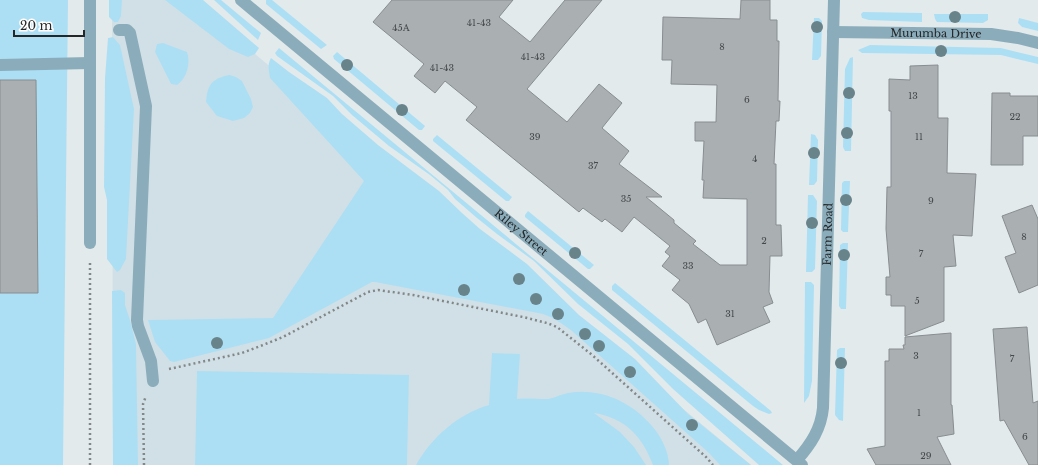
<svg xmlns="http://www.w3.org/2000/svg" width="1038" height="465" font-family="'Libre Baskerville',serif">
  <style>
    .built { fill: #d1e0e6 }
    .green { fill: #addff4 }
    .building { fill: #aab0b2; stroke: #878d90 }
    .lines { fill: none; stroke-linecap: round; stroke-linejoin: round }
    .path { stroke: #828788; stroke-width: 2.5; stroke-dasharray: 2 3; stroke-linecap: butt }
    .minor { stroke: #8badbb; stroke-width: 12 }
    .tree { fill: #69838b }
    .labels { text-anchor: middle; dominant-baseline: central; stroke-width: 3; stroke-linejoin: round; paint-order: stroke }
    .number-label { font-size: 9px; fill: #46484a }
    .street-label { font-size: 11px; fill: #242627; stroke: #fff }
  </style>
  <rect width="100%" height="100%" fill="#e3eaec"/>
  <!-- built -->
  <polygon class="built" points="112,0 192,0 261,59 751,465 113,465"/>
  <!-- green -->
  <g class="green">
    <polygon points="0,0 68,0 63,465 0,465"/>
    <polygon points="109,0 122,0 121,16 118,22 114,22 109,17"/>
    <polygon points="165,0 203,0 259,48 255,54 248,57 229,49"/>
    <polygon points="214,0 221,0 261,33 258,40"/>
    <polygon points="266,0 272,0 327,45 321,49 266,4"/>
    <polygon points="863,12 922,13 922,22 869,20 862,18 861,14"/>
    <polygon points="934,14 988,14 988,20 983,23 937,22 935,19"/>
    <polygon points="814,18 819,18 822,21 821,56 818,60 812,60"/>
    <polygon points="1019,18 1038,23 1038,31 1022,27 1018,23"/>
    <polygon points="113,37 120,45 134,109 126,259 120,270 117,272 107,259 107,200 104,187 105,78 108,38"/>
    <path d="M163,43L187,52C191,63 187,78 177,85L171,84L155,52L157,44Z"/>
    <polygon points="870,45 1001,48 1038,57 1038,64 1001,55 862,53 858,50"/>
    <polygon points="279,48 331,91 783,465 759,465 673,389 628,344 578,304 534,261 497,234 477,218 455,199 448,190 430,175 389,146 352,115 333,96 277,56 275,53"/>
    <polygon points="337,52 425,126 422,130 419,130 334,59 333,56"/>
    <polygon points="853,57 851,151 845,151 843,147 845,69 850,58"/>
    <path d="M271,58L289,72L327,98L342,114L378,145L439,191L462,213L480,229L527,264L579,315L635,359L688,414L751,465H720L709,453L572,331C563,324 554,318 543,314L375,282H372L269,338L174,362L170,361L155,342L148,320L273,318L364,181L270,78C269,71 267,65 271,58Z"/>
    <path d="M230,75L236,77L242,81L251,99L253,107L250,113L244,118L233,121L217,116L206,102C207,85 212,78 230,75Z"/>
    <polygon points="811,134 815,135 818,140 817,181 814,185 809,185"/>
    <polygon points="437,135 512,197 509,201 506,201 433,141 433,139"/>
    <polygon points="844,181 850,181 848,232 843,232 841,230 842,183"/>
    <polygon points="808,195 813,195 817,201 815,269 812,272 806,272"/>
    <polygon points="528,211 594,265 590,269 588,269 525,217 525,215"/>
    <polygon points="843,243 848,243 846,309 841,309 839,306 840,245"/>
    <polygon points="805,282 811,282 814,285 812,381 809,396 804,403"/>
    <polygon points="615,283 771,411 772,413 769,414 759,410 753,406 612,290 612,286"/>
    <polygon points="121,290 125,293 125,305 130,320 136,344 138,465 113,465 112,291"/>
    <polygon points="840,348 845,348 843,421 839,420 835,415 837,350"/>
    <path d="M492,353L520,354L517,399C527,398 537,399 548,399C554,398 562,394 568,393C600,387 632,402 652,426C661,436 669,452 669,465H653C642,436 625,418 594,413L620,432L634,447L646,465H416C432,437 458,414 489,405Z"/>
    <polygon points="197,371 409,375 407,465 195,465"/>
  </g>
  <!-- building -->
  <g class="building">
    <polygon points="392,0 513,0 499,17 530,42 565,0 602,0 527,89 567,122 599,84 622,103 602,128 629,151 619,164 662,197 646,197 674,220 674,223 696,241 693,244 720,265 747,265 747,199 703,198 704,180 702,180 704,141 695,141 695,122 716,122 717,85 671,84 672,60 662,60 663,17 740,19 741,0 770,0 770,20 777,20 777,41 779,41 778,101 780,101 779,121 776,121 774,164 776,164 776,225 781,225 782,256 770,256 769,292 773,303 763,307 770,322 717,345 706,319 698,323 689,304 672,290 680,280 662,266 670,256 665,252 670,246 634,217 622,232 605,219 602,222 583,208 579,212 466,120 477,107 445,81 435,93 414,76 424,64 373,22"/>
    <polygon points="938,65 938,118 948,118 947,173 976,174 972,236 953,235 956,266 944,267 944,321 905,336 905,306 891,306 891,295 886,295 886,277 890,277 886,229 887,187 891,187 891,111 889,111 889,79 910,80 910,66"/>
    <polygon points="0,80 36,80 38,293 0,293"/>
    <polygon points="992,93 1010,93 1010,96 1038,96 1038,136 1023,136 1023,165 991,165"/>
    <polygon points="1032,205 1038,219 1038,285 1019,293 1005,257 1016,253 1002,216"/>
    <polygon points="1027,327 1033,403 1038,401 1038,465 1029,465 1004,420 1000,421 993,329"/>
    <polygon points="951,333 951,405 952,405 954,434 937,437 951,465 876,465 867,449 885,446 885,361 889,361 889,349 904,349 903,345 905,345 905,337"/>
  </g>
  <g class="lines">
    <!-- path -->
    <g class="path">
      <polyline points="169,369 242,353 263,345 283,337 368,292 378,290 413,295 523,317 547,323 557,327 591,354 706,457 713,465"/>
      <polyline points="90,465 90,260"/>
      <polyline points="144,465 143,404 146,396"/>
    </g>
    <!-- minor -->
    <g class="minor">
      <path id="s1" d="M241,0L802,465"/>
      <polyline points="119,30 127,30 130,33 146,106 137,320 138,326 151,361 153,381"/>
      <path id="s2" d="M833,32L991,34L1018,38L1038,43"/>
      <polyline points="0,65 90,63"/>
      <polyline points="90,243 90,0"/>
      <path id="s3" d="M797,460C811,444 821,429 823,408L834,0"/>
    </g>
  </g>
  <!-- trees -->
  <g class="tree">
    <circle cx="955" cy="17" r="6"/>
    <circle cx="817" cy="27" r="6"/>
    <circle cx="941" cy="51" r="6"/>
    <circle cx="347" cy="65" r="6"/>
    <circle cx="849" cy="93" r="6"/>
    <circle cx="402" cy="110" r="6"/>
    <circle cx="847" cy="133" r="6"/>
    <circle cx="814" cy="153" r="6"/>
    <circle cx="846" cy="200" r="6"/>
    <circle cx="812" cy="223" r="6"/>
    <circle cx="575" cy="253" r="6"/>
    <circle cx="844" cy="255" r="6"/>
    <circle cx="519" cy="279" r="6"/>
    <circle cx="464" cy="290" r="6"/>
    <circle cx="536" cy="299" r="6"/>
    <circle cx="558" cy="314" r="6"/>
    <circle cx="585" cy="334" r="6"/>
    <circle cx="217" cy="343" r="6"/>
    <circle cx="599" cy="346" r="6"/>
    <circle cx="841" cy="363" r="6"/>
    <circle cx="630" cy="372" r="6"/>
    <circle cx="692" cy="425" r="6"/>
  </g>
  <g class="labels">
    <!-- number labels -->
    <g class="number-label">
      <text x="479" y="22">41-43</text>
      <text x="401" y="27">45A</text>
      <text x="722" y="46">8</text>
      <text x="533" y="56">41-43</text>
      <text x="442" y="67">41-43</text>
      <text x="913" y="95">13</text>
      <text x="747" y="99">6</text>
      <text x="1015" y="116">22</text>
      <text x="535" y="136">39</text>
      <text x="919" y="136">11</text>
      <text x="755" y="158">4</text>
      <text x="593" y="165">37</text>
      <text x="626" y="198">35</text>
      <text x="931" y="200">9</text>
      <text x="1024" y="236">8</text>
      <text x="764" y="240">2</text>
      <text x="921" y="253">7</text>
      <text x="688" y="265">33</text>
      <text x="917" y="300">5</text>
      <text x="730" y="313">31</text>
      <text x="916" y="355">3</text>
      <text x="1012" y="358">7</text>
      <text x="919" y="412">1</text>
      <text x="1025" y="436">6</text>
      <text x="926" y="455">29</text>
    </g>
    <!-- street labels -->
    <g class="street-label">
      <text stroke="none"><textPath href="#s2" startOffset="103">Murumba Drive</textPath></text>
      <text stroke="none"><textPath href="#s1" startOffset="364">Riley Street</textPath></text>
      <text stroke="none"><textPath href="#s3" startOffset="233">Farm Road</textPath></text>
    </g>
  </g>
  <!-- scale -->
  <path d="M14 30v6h70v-6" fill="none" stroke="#242627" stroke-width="2"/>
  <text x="20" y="30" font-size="12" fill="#242627" stroke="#ffffff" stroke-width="3" paint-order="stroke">20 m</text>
</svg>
